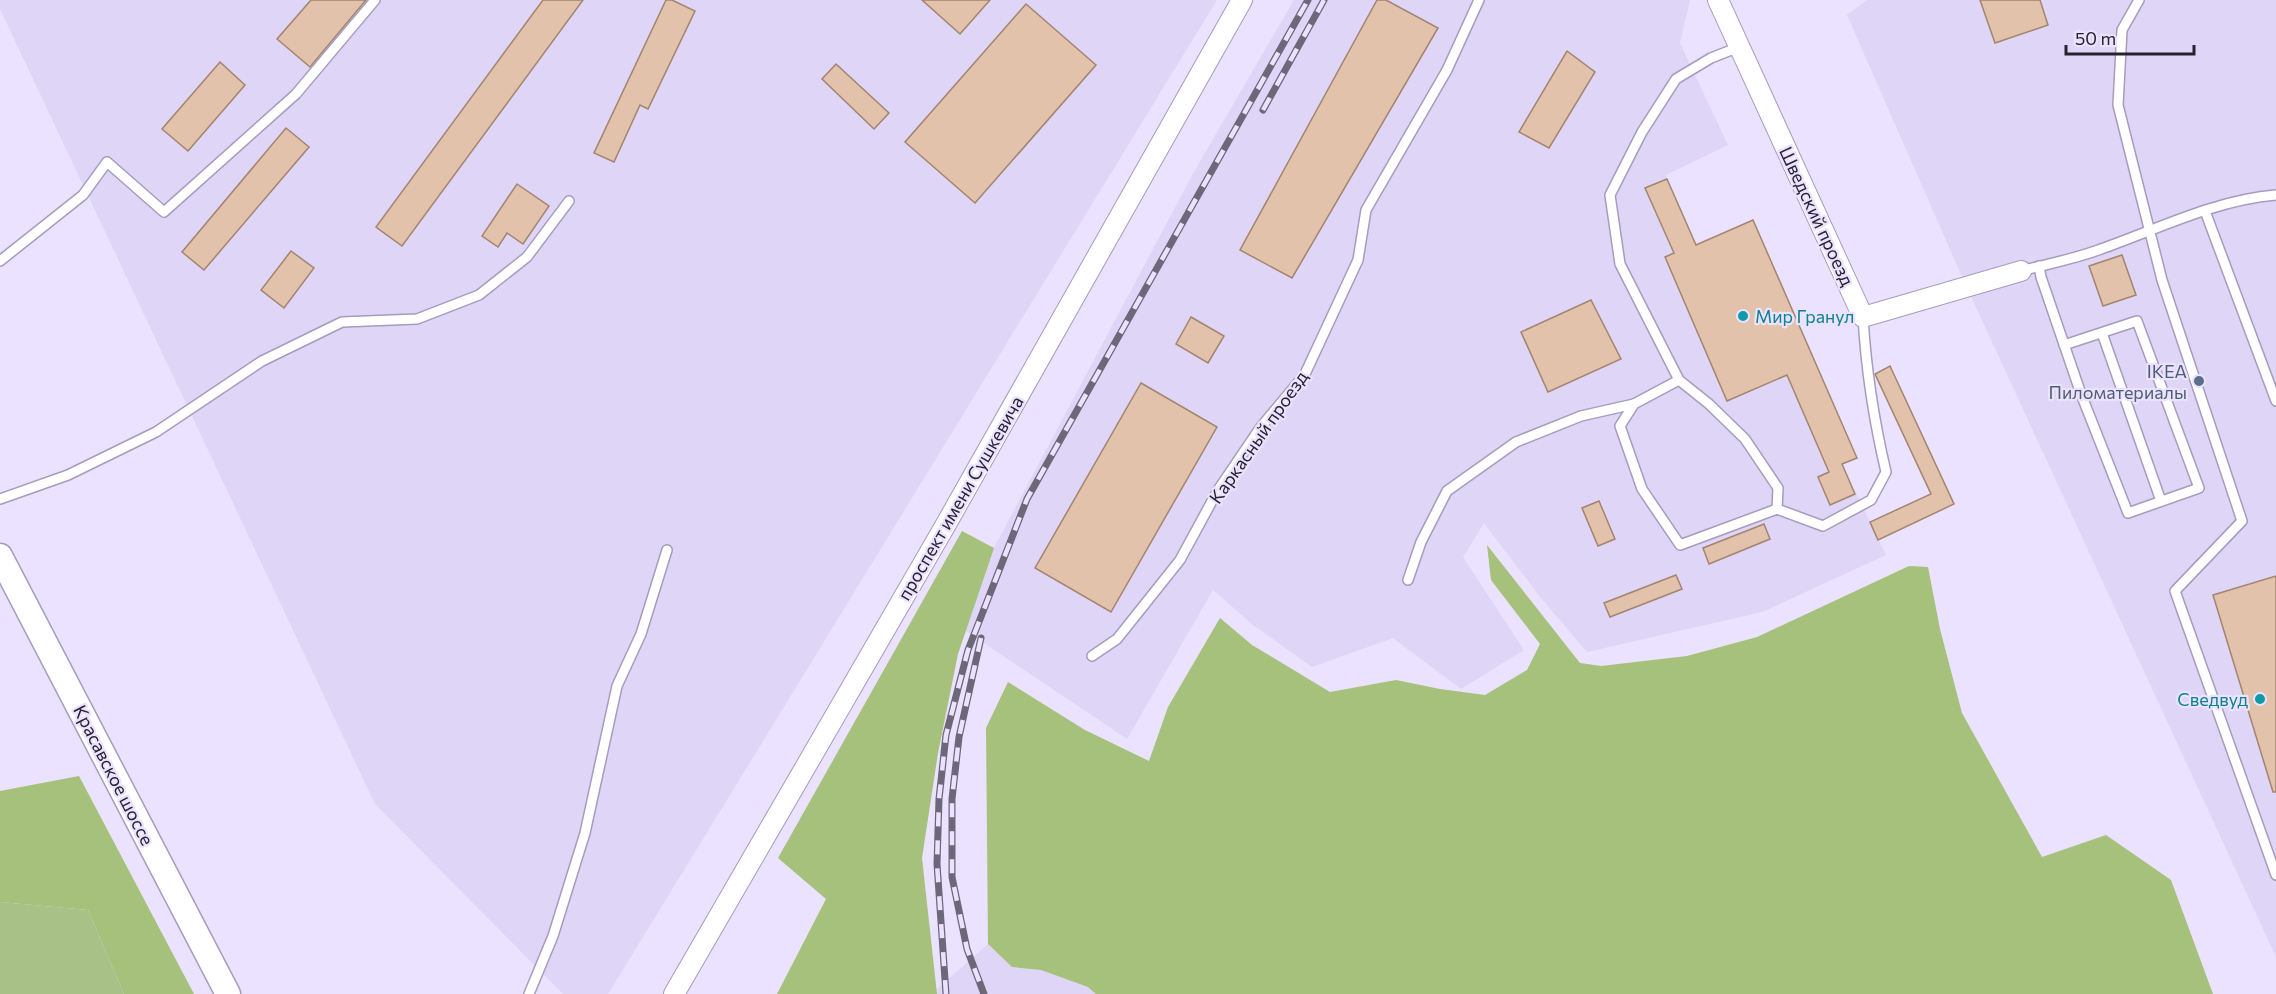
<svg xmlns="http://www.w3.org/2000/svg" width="2276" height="994" font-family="Commissioner,sans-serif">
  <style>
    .built { fill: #ded5f7 }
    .green { fill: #a8c186 }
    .forest { fill: #a5c17b }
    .building { fill: #e3c2ac; stroke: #a2846f; stroke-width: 1.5 }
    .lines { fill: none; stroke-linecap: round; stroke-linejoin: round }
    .service-casing { stroke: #a69cbd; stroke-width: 12 }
    .minor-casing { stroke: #a69cbd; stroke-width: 22 }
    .tertiary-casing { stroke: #a69cbd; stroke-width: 27 }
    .service { stroke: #fff; stroke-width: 9 }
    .minor { stroke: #fff; stroke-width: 20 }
    .tertiary { stroke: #fff; stroke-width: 24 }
    .rail-casing { stroke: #6d677a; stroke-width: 7 }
    .rail { stroke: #eae2ff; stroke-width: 4.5; stroke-dasharray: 14; stroke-linecap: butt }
    .culture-dot { fill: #0f9aa8; stroke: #eae2ff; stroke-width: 2 }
    .service-dot { fill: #5c6f8a; stroke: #eae2ff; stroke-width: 2 }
    .labels { text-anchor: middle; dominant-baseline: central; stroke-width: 4.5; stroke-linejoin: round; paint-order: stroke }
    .street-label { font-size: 18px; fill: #26222f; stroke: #eae2ff }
    .culture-label { font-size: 18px; fill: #0d838f; stroke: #eae2ff; text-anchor: start }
    .service-label { font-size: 18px; fill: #4e5e75; stroke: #eae2ff; text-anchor: end }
  </style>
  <rect width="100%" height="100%" fill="#eae2ff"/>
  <!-- built -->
  <g class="built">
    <polygon points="0,0 1217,0 608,994 563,994 375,804 0,9"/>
    <polygon points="1294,0 1690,0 1680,43 1728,145 1666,175 1667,179 1696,244 1753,220 1857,458 1842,464 1886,555 1762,612 1587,652 1541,598 1484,523 1463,557 1524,650 1461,689 1393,638 1312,667 1253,625 1213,590 1127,739 954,623 1195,170"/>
    <polygon points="1867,0 2276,0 2276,957 1967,288 1847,15"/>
    <polygon points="988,944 1012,967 1041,970 1089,987 1096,994 937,994 936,990"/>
  </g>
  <!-- green -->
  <polygon class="green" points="0,902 88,910 124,994 0,994"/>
  <!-- forest -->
  <g class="forest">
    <polygon points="962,531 994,548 958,654 938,753 922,858 937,994 777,994 826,899 778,858"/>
    <polygon points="1487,545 1580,663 1601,666 1687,656 1757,637 1909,566 1928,567 1940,629 1962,713 2042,857 2106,835 2171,880 2213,994 1096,994 1088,987 1041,970 1012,967 988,944 986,728 1008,682 1085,730 1149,761 1168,707 1220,618 1252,645 1330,692 1396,680 1440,689 1485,695 1527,670 1540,644 1491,580"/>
    <polygon points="79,776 194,994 124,994 88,910 0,902 0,791"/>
  </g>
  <!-- building -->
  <g class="building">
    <polygon points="311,0 366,0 310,67 277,39"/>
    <polygon points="543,0 583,0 402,246 376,227"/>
    <polygon points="666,0 672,0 695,11 648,109 640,105 614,162 594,153"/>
    <polygon points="922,0 990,0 960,34"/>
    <polygon points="1377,0 1386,0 1438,28 1292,278 1240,250"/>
    <polygon points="1980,0 2040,0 2048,25 1995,43"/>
    <polygon points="1026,4 1096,65 975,203 905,142"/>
    <polygon points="1567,51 1595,72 1549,148 1519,132"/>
    <polygon points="220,62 245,85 188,151 162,129"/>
    <polygon points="836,64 889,113 874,129 822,79"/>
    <polygon points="286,128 309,147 204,270 182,252"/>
    <polygon points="1667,179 1696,245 1753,220 1857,458 1842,464 1855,494 1830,505 1818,477 1829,472 1787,375 1727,401 1665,257 1674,253 1645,188"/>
    <polygon points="517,184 549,206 523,244 507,233 498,247 482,236"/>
    <polygon points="291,251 314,268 284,308 261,290"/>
    <polygon points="2122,255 2136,295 2103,306 2089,266"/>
    <polygon points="1591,300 1621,359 1548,392 1521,332"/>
    <polygon points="1191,317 1224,336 1208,363 1176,344"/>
    <polygon points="1890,366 1954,504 1878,540 1870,522 1931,494 1875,374"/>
    <polygon points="1141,383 1217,427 1111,612 1035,568"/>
    <polygon points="1599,501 1615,539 1598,546 1582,508"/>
    <polygon points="1764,524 1770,539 1709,564 1703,548"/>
    <polygon points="1676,575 1682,589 1610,617 1604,603"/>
    <polygon points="2276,576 2276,792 2273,792 2213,595"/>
  </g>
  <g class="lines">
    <!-- service casing -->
    <g class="service-casing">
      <g id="service">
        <polyline points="2139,0 2122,30 2118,105 2162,280 2242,521 2175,591 2276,875"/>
        <path d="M1739,47L1711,58L1676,79L1642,132L1610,195L1620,264L1679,380L1634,404L1620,426L1642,489L1680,545L1777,509L1823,526L1871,500L1886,472C1874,421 1866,369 1863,317"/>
        <polyline points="2205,211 2276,401"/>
        <polyline points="0,261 83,195 107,162 164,212 296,94 375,0"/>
        <polyline points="2039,266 2041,277 2081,394 2128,513 2199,488 2137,321 2064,345"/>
        <path d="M2021,271C2047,264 2075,259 2101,249C2158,229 2215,200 2276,195"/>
        <polyline points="2102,333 2161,501"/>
        <polyline points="1679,380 1709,404 1745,439 1778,488 1777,509"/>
        <polyline points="0,499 68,475 156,432 262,361 342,322 417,319 479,295 527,257 569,201"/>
        <polyline points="1408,580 1421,542 1447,491 1516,442 1581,416 1634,404"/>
        <polyline points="1092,656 1117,639 1180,560 1218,490 1260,428 1305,374 1358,260 1366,210 1447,70 1479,0"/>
        <polyline points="529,994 553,936 585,833 617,686 641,634 667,550"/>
      </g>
    </g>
    <!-- minor casing -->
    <g class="minor-casing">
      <g id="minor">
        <polyline points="1718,0 1863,317 2021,271"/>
        <polyline points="674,994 945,526 1242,0"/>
      </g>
    </g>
    <!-- tertiary casing -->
    <g class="tertiary-casing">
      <polyline id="tertiary" points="0,556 228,994"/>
    </g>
    <!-- service -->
    <use href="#service" class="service"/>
    <!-- minor -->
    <use href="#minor" class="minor"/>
    <!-- tertiary -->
    <use href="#tertiary" class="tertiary"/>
    <!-- rail casing -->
    <g class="rail-casing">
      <g id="rail">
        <polyline points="1263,110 1324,0"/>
        <polyline points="981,638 959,737 952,799 952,877 967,949 984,994"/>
        <polyline points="946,994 937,864 939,799 946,735 968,650 1027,499 1308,0"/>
      </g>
    </g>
    <!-- rail -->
    <use href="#rail" class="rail"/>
  </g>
  <!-- markers -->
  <g class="culture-dot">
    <circle cx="1743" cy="316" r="6"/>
    <circle cx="2260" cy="699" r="6"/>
  </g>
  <circle class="service-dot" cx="2199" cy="381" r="6"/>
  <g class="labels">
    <!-- street labels -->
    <g class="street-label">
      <text transform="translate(1817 216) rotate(65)">Шведский проезд</text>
      <text transform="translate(1258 437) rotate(-55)">Каркасный проезд</text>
      <text transform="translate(960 498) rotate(-60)">проспект имени Сушкевича</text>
      <text transform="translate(114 775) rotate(63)">Красавское шоссе</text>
    </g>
    <!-- culture labels -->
    <g class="culture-label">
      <text x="1755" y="316">Мир Гранул</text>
      <text x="2248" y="699" text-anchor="end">Сведвуд</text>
    </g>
    <!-- service labels -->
    <g class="service-label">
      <text x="2187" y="371">IKEA<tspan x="2187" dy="21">Пиломатериалы</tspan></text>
    </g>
  </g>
  <!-- scale -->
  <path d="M2066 45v9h128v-9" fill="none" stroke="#26222f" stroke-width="3"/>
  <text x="2075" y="45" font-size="18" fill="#26222f" stroke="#eae2ff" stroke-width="4.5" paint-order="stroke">50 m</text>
</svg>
